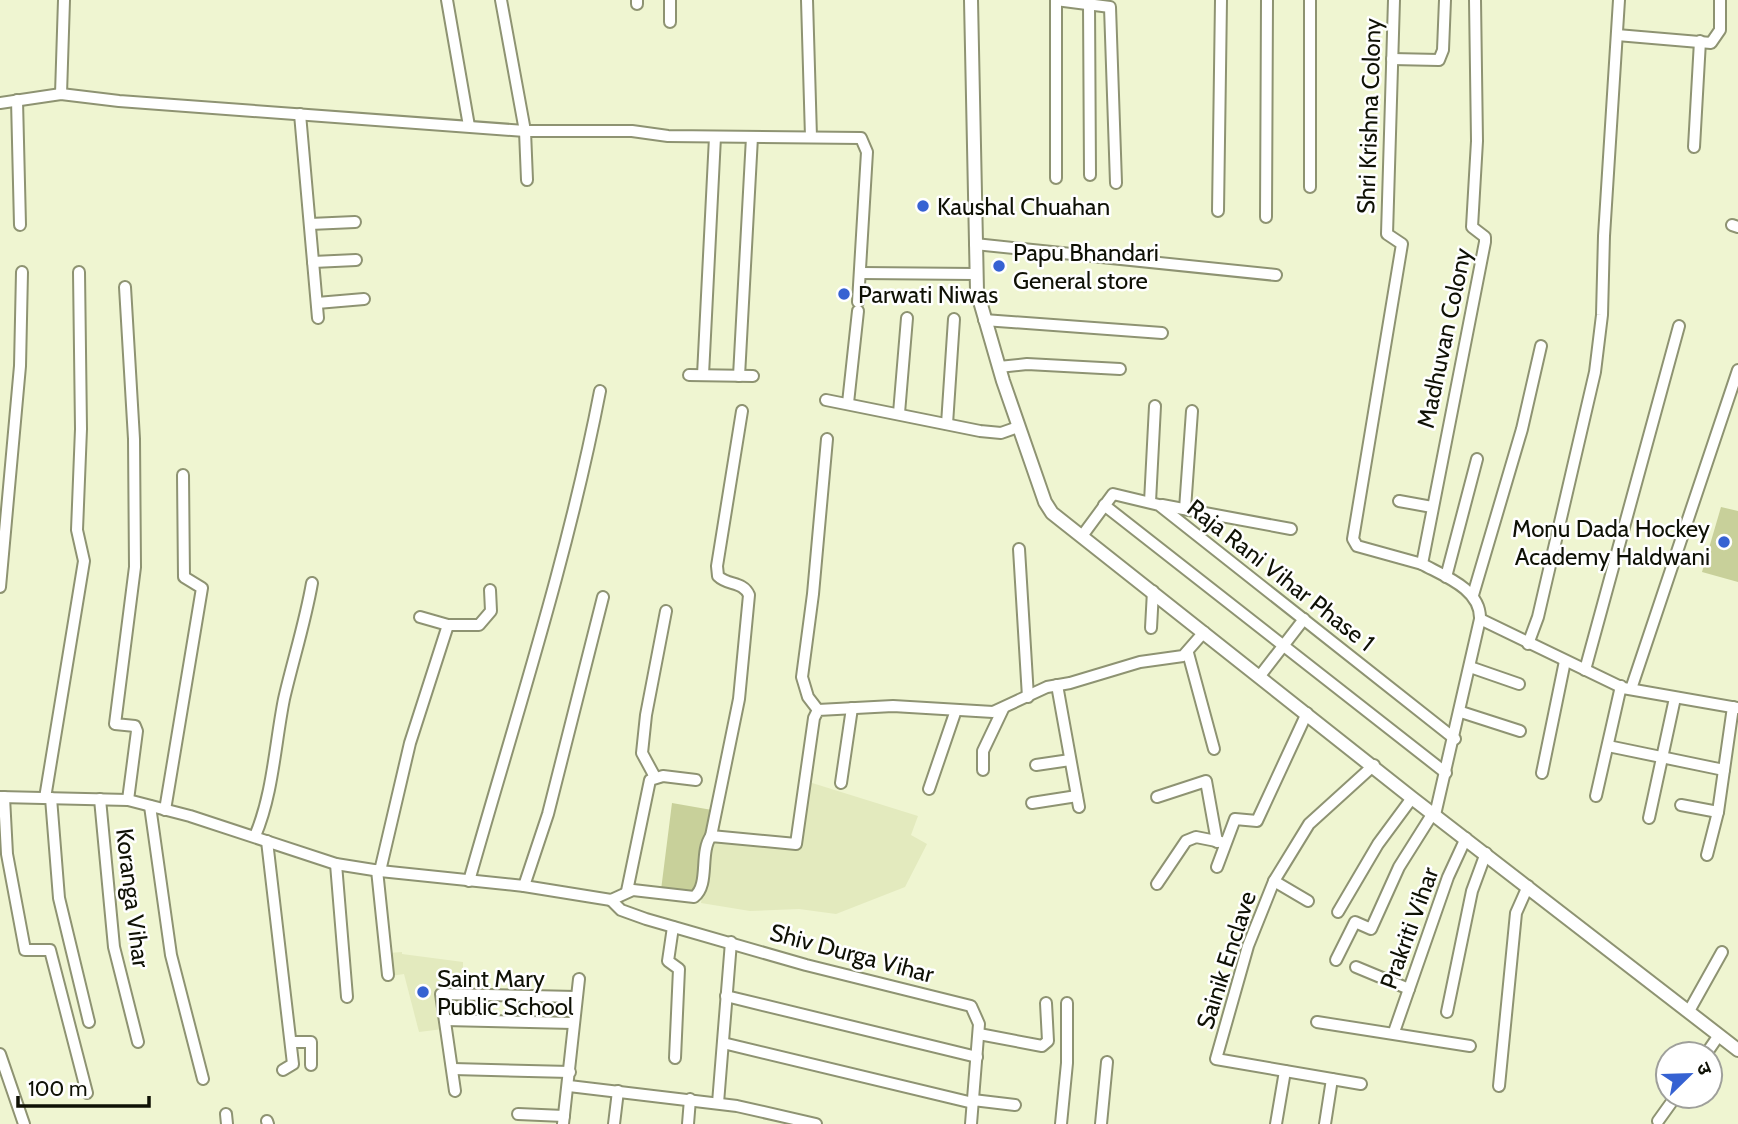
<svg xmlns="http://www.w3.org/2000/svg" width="1738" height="1124" font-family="Cabin,'Noto Sans Devanagari',sans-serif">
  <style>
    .built { fill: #e3eabe }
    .green { fill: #c8d09a }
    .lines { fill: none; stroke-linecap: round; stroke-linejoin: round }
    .minor-casing { stroke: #8e9372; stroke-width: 14 }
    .tertiary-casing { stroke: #8e9372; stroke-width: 16 }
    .minor { stroke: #fff; stroke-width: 10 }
    .tertiary { stroke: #fff; stroke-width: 12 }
    .poi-dot { fill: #3662d2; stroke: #fff; stroke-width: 2.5 }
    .labels { text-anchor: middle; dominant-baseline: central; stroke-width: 5; stroke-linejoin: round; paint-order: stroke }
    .street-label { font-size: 24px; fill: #0f1105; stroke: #fff }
    .poi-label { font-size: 24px; fill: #0f1105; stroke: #fff; text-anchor: start }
  </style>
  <rect width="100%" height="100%" fill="#eff5d1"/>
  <!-- built -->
  <g class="built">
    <polygon points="809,782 918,816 911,835 927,844 905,887 836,914 799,909 750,911 701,903 711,844 717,838 801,846"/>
    <polygon points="402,952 402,954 463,962 463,978 455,978 455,989 437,991 443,1029 419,1032 404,974 391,976 389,953"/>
  </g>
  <!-- green -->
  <g class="green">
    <polygon points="1721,507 1738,511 1738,582 1702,572"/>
    <polygon points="672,803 712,810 710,829 702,841 697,889 686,894 661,890"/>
  </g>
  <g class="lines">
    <!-- minor casing -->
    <g class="minor-casing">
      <g id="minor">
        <polyline points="447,0 469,126"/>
        <polyline points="501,0 525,131 527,180"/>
        <polyline points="637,0 637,4"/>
        <polyline points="807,0 811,137"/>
        <polyline points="1056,0 1110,7 1116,183"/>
        <polyline points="1394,0 1387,234 1402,244 1353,539 1357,546 1422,564"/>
        <path d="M1475,0L1477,141L1472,227L1485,237V242L1422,564C1444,576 1481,589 1480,619"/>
        <polyline points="1089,4 1090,175"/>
        <polyline points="670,22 670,0"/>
        <polyline points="1617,35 1711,43 1720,30 1720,0"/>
        <polyline points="1392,59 1439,60 1443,50 1445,0"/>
        <polyline points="61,94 64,0"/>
        <polyline points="17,100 20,225"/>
        <polyline points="0,103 61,94 119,101 525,131 632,131 668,136 861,138 867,152 858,302"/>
        <polyline points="300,114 318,318"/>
        <polyline points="1694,147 1700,41"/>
        <polyline points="1056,178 1056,0"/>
        <polyline points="1310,187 1310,0"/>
        <polyline points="1218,211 1221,0"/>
        <polyline points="1266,217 1267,0"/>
        <polyline points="310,224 355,222"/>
        <polyline points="1732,225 1738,227"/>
        <polyline points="975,244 1276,275"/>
        <polyline points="313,262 356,260"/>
        <polyline points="861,273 975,274"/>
        <polyline points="125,287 134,439 135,567 115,724 135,726 137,731 128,800"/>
        <polyline points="317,303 364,299"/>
        <polyline points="984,320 1162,333"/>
        <polyline points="999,367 1027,364 1120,369"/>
        <polyline points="689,375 753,376"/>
        <polyline points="703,375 715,137"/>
        <polyline points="739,376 752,137"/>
        <polyline points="826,400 980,431 1001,433 1018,427"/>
        <polyline points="848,403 858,311"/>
        <polyline points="899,413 907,318"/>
        <polyline points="947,424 954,319"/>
        <polyline points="1399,501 1432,507"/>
        <polyline points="1150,502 1155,406"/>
        <polyline points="1104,505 1446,773"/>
        <polyline points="1162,505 1291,529"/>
        <polyline points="1185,509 1192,411"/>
        <polyline points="1082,536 1113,494 1159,505 1455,739"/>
        <polyline points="1019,549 1028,697"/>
        <polyline points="1446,577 1477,459"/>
        <polyline points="0,587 20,366 22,272"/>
        <polyline points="1473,595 1522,429 1541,346"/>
        <polyline points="420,617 448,625 479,625 491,611 490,590"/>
        <polyline points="1151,628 1153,591"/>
        <polyline points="1528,644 1538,617 1595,372 1602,315 1604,236 1619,0"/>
        <polyline points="1188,653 1214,749"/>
        <polyline points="1470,667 1519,684"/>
        <polyline points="1585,670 1679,326"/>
        <polyline points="1259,677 1304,619"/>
        <polyline points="1057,685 1079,807"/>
        <polyline points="1631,689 1738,370"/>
        <polyline points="818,710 808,697 802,677 813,594 827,439"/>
        <polyline points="1461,712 1520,731"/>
        <polyline points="1608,746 1724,770"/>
        <polyline points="1036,765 1070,760"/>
        <polyline points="983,770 983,751 1003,709"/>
        <polyline points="1542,773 1565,661"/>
        <polyline points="655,777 642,753 646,715 666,611"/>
        <polyline points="841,783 852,708"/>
        <polyline points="929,789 956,710"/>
        <polyline points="1596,796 1621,686"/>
        <path d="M0,797L128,800L190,816L336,864L380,871L524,886L611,900L633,890L694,897C710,885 699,853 711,836L796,844L814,718L818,710L893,706L993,712L1047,687L1070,683L1140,662L1183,656L1204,632"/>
        <polyline points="4,797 7,854 25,950 50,950 87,1093"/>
        <polyline points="1157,797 1206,781 1217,842"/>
        <polyline points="45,798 84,561 77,530 81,429 79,272"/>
        <polyline points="51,798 59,898 89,1022"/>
        <polyline points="100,799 114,947 138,1042"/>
        <polyline points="1032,803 1077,796"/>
        <polyline points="1681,805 1718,812"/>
        <polyline points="150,806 171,955 203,1079"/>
        <polyline points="165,810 202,588 184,577 183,475"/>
        <polyline points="1435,815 1480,619 1623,688 1738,708"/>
        <polyline points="1649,818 1675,698"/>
        <path d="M255,836C273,794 275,744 284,699C293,660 305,623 312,583"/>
        <path d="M711,836L739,699L749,595C743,581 728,586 718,576L717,566L742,411"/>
        <polyline points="267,841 293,1064 283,1070"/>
        <polyline points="1707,855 1718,812 1733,707"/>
        <polyline points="336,864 347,997"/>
        <polyline points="1217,867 1235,819 1257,821 1307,713"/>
        <polyline points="377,870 388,975"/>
        <polyline points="380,871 410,743 448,625"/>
        <path d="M469,881C515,719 568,557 600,391"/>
        <polyline points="1274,881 1308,901"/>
        <polyline points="1157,884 1186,841 1196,837 1221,842"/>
        <polyline points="524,886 548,814 603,597"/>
        <polyline points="627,891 650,780 663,776 696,780"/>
        <polyline points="611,900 621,910 646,919 806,965 971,1006 979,1024 971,1124"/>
        <polyline points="1338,912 1378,844 1412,798"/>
        <polyline points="673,927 668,961 679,969 675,1058"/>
        <polyline points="1336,960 1355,922 1371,929 1399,867 1433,813"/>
        <polyline points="1356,967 1409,989"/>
        <polyline points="726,996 977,1057"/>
        <polyline points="1689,1011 1722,952"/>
        <polyline points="1447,1012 1472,891 1486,853"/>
        <polyline points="445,1020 573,1023"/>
        <polyline points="1317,1022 1470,1046"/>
        <polyline points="1394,1032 1448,877 1466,838"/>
        <polyline points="979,1034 1042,1046 1048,1041 1046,1003"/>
        <polyline points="291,1042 311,1042 311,1065"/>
        <polyline points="723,1043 973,1103"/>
        <polyline points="0,1054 24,1124"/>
        <polyline points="1706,1054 1719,1035"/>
        <polyline points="453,1069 570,1072"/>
        <polyline points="1361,1084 1216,1059 1248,946 1274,881 1309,824 1374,765"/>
        <polyline points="569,1086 737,1106 816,1124"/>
        <polyline points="1499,1086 1516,913 1528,886"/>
        <polyline points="455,1091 441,994 576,997"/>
        <polyline points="973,1100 1015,1105"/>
        <polyline points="718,1103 731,942"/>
        <polyline points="226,1114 227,1124"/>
        <polyline points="518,1114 564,1116"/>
        <polyline points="267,1121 268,1124"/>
        <polyline points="1658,1121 1676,1096"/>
        <polyline points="563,1124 579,979"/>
        <polyline points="614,1124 618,1091"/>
        <polyline points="688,1124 690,1099"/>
        <polyline points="1061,1124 1067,1063 1067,1003"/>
        <polyline points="1101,1124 1107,1062"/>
        <polyline points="1276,1124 1285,1071"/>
        <polyline points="1325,1124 1332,1079"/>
      </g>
    </g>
    <!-- tertiary casing -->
    <g class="tertiary-casing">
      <polyline id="tertiary" points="971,0 977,291 1003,381 1045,502 1052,513 1412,798 1738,1050"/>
    </g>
    <!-- minor -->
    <use href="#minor" class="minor"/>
    <!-- tertiary -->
    <use href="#tertiary" class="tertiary"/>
  </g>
  <!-- markers -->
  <g class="poi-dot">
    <circle cx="923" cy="206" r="7"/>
    <circle cx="999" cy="266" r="7"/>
    <circle cx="844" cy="294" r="7"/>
    <circle cx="1724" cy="542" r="7"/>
    <circle cx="423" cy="992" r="7"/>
  </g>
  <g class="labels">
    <!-- street labels -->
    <g class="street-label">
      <text transform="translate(1369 116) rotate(-88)">Shri Krishna Colony</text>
      <text transform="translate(1444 338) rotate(-78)">Madhuvan Colony</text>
      <text transform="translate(1281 575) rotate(38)">Raja Rani Vihar Phase 1</text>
      <text transform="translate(133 898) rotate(83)">Koranga Vihar</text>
      <text transform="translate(1409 928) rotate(-70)">Prakriti Vihar</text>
      <text transform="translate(852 953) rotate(15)">Shiv Durga Vihar</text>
      <text transform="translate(1226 960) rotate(-72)">Sainik Enclave</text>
    </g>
    <!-- poi labels -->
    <g class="poi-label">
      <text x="937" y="206">Kaushal Chuahan</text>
      <text x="1013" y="252">Papu Bhandari<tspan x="1013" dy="28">General store</tspan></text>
      <text x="858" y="294">Parwati Niwas</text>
      <text x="1710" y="528" text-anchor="end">Monu Dada Hockey<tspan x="1710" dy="28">Academy Haldwani</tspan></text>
      <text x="437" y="978">Saint Mary<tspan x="437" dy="28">Public School</tspan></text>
    </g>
  </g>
  <!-- north arrow -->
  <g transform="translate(1689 1075) rotate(67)"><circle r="33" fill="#ffffff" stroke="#9fa09b" stroke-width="2"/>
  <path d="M0-5L12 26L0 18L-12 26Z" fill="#3662d2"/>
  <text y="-10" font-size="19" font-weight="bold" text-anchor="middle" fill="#0f1105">उ</text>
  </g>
  <!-- scale -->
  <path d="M18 1096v10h131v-10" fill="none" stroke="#0f1105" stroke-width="3.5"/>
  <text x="28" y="1096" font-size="21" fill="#0f1105" stroke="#ffffff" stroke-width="5" paint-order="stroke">100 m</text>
</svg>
